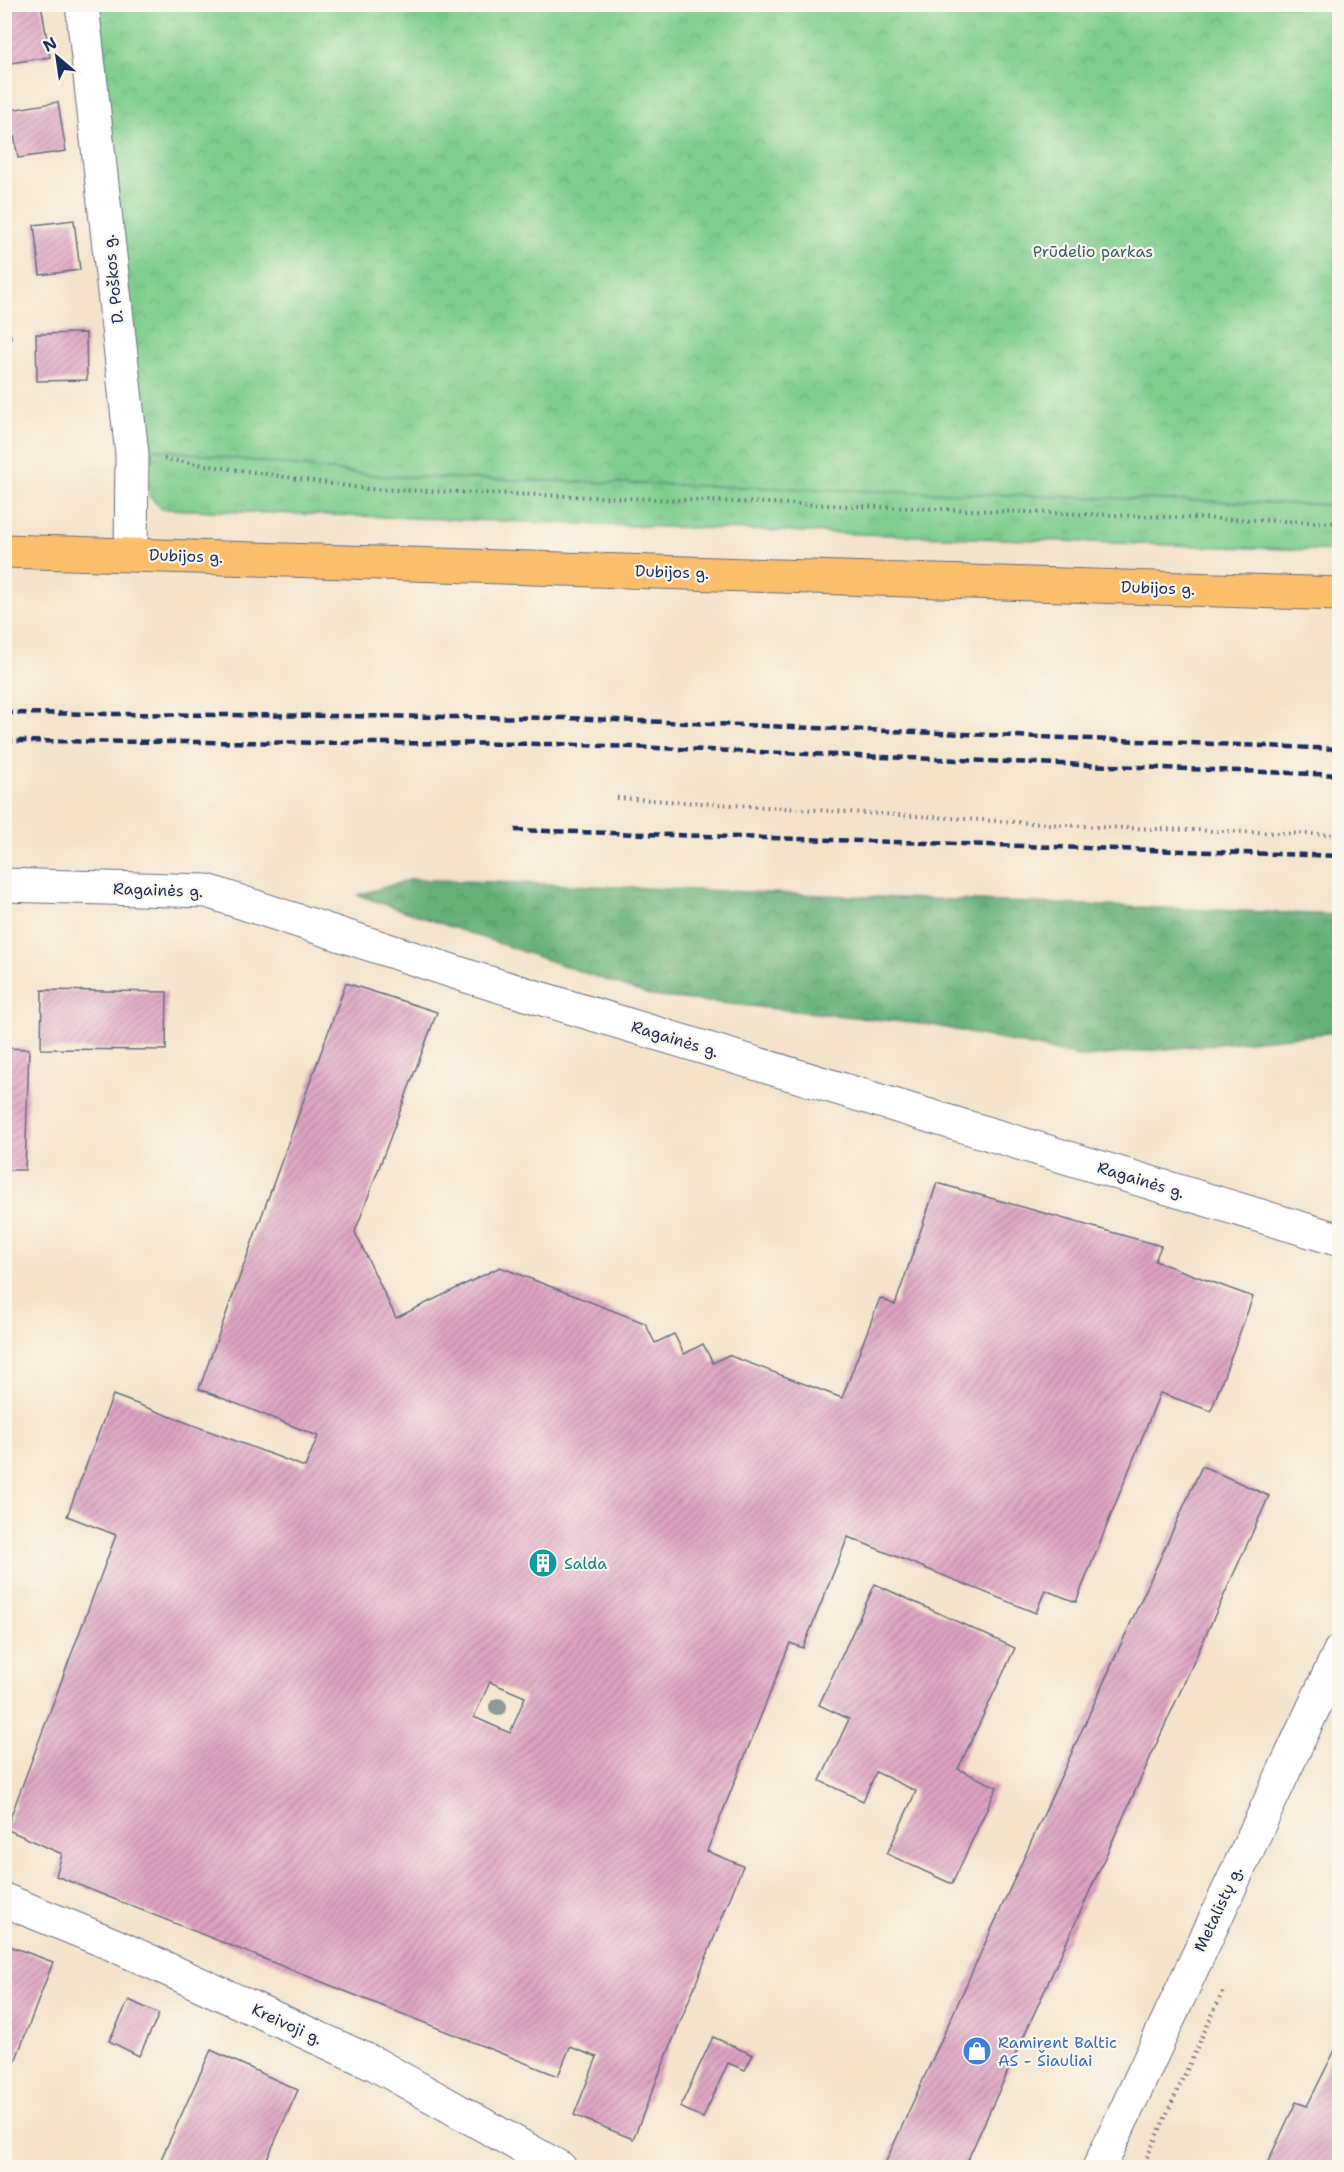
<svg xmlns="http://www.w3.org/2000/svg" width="1344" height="2172" font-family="'Shantell Sans',sans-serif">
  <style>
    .grass { fill: url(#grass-tufts); stroke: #4c7e75; stroke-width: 1.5 }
    .forest { fill: url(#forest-crowns); stroke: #40706b; stroke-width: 1.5 }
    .park { fill: url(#park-crowns); stroke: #4c7e75; stroke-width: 1.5 }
    .building { fill: url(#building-hatch); fill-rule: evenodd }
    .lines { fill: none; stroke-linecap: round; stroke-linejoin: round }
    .minor-casing { stroke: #676e84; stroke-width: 35 }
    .major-casing { stroke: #676e84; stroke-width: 35 }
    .path { stroke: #676e84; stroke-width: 4; stroke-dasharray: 1.5 4.5; stroke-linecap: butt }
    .minor { stroke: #fff; stroke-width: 33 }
    .major { stroke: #fabe6d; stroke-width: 33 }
    .rail { stroke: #1b2f5e; stroke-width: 4.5; stroke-dasharray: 9 4.5; stroke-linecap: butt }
    .tree { fill: #8d9a96 }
    .labels { text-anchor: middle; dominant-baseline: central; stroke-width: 4.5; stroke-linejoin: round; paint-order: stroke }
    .park-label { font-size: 16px; fill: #395e6c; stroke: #fbf7ec }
    .street-label { font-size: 16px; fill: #1b2f5e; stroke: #fbf7ec }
    .culture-label { font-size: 16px; fill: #0d838f; stroke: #fbf7ec; text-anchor: start }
    .shop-label { font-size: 16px; fill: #366cbe; stroke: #fbf7ec; text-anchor: start }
  </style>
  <defs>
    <pattern id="grass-tufts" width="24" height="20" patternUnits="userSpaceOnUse" patternTransform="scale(1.5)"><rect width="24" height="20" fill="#7ecd8c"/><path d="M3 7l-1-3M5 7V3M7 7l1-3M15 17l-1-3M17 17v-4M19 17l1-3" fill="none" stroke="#6cb07b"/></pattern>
    <pattern id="forest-crowns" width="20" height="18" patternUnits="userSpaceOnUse" patternTransform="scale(1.5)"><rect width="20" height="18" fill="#66b078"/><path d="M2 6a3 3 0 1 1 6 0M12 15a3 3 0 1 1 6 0" fill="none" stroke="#539066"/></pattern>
    <pattern id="park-crowns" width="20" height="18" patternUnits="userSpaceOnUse" patternTransform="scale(1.5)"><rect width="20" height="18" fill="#7ecd8c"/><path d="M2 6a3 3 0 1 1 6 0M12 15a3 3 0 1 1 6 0" fill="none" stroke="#6cb07b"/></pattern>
    <pattern id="building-hatch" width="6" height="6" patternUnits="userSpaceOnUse" patternTransform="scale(1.5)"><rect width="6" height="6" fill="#dea3c2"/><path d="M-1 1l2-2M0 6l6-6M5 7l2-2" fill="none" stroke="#b385a1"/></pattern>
  </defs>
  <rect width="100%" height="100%" fill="#fbf7ec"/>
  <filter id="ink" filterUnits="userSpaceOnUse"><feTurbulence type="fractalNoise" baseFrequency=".0167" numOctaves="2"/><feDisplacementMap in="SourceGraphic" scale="12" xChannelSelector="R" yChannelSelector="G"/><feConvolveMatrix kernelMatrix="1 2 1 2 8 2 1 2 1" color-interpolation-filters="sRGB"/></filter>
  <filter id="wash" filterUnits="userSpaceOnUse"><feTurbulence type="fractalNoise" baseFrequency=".008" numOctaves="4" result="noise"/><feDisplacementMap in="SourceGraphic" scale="24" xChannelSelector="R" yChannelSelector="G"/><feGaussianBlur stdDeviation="1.35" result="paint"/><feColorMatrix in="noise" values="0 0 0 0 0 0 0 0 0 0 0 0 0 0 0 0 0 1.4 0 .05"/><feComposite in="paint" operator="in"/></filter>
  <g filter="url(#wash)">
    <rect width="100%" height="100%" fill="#f4e3ca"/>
    <!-- grass -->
    <polygon class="grass" points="146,448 382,476 1339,505 1339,551 162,509 149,496"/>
    <!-- forest -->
    <polygon class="forest" points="412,879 1339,915 1339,1032 1084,1057 932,1025 652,996 358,895"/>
    <!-- park -->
    <polygon class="park" points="82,5 1339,5 1339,505 382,476 146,448"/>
    <g id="blocks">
      <!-- building -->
      <g class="building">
        <polygon points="4,4 41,4 50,57 4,64"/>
        <polygon points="58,102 66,151 18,158 10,110"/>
        <polygon points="74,220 80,270 40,275 34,225"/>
        <polygon points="4,311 11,338 4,339"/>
        <polygon points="86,333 87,380 37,381 36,334"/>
        <path d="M346,983L437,1012L355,1232L396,1318L500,1267L645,1323L655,1343L674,1334L684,1354L703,1344L713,1363L728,1355L842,1398L880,1298L895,1305L937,1183L1161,1246L1155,1261L1253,1297L1211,1411L1160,1393L1076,1602L1045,1590L1036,1613L848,1537L803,1648L790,1643L707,1851L743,1866L633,2139L574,2115L597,2057L570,2047L558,2076L56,1876L62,1854L6,1829L116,1535L67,1516L113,1395L305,1467L318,1436L199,1389ZM490,1682L525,1697L510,1733L474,1717Z"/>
        <polygon points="42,990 167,992 166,1050 41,1049"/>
        <polygon points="4,1048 29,1049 25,1170 4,1170"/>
        <polygon points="1202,1466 1269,1496 964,2168 883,2168"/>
        <polygon points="875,1584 1015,1648 958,1769 997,1787 952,1884 887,1854 916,1791 876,1772 863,1801 820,1781 849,1719 819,1705"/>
        <polygon points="4,1944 53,1962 5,2088 4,2088"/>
        <polygon points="129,2000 159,2014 139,2056 109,2041"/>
        <polygon points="713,2037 753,2055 745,2070 728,2063 703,2118 680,2107"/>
        <polygon points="1340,2040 1340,2168 1265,2168 1296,2102 1307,2106"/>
        <polygon points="211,2050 298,2090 263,2168 157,2168"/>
      </g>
    </g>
  </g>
  <g filter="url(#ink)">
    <use href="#blocks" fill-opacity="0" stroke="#676e84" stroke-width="1.5"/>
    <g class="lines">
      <!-- minor casing -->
      <g class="minor-casing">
        <g id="minor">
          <polyline points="82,4 132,454 131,554"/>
          <polyline points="4,885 207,891 470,977 1340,1240"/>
          <polyline points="4,1900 112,1944 375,2064 560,2168"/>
          <polyline points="1099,2168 1340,1651"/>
        </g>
      </g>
      <!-- major casing -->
      <g class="major-casing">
        <polyline id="major" points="4,551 1340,594"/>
      </g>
      <!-- path -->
      <g class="path">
        <polyline points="164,459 368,489 1340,523"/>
        <polyline points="617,798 1098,827 1340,835"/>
        <polyline points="1142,2168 1223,1991"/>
      </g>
      <!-- minor -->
      <use href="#minor" class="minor"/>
      <!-- major -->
      <use href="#major" class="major"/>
      <!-- rail -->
      <g class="rail">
        <polyline points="4,713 565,718 1340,749"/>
        <polyline points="4,741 555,744 1340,775"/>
        <polyline points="515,830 1340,856"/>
      </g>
    </g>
    <!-- trees -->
    <circle class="tree" cx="498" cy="1707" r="9"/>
  </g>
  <!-- icons -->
  <defs>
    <g id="building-disc" transform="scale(1.5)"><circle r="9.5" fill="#0f9aa8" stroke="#fbf7ec"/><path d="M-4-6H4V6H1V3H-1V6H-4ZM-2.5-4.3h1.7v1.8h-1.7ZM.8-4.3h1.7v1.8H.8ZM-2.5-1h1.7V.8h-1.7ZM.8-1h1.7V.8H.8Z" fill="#fff"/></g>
    <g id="shop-disc" transform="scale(1.5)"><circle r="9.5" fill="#3f7fe0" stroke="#fbf7ec"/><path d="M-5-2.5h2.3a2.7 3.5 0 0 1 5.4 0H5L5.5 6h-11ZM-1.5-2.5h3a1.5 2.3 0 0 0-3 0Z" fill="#fff"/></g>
  </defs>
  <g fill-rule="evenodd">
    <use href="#building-disc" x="543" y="1563"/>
    <use href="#shop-disc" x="977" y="2051"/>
  </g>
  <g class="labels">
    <!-- park labels -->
    <g class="park-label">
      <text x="1093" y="251">Prūdelio parkas</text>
    </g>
    <!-- street labels -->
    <g class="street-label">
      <text transform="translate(113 279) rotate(-96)">D. Poškos g.</text>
      <text transform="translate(186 556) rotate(2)">Dubijos g.</text>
      <text transform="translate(672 572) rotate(2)">Dubijos g.</text>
      <text transform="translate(1158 588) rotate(2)">Dubijos g.</text>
      <text transform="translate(158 890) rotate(2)">Ragainės g.</text>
      <text transform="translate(675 1039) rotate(17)">Ragainės g.</text>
      <text transform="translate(1141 1180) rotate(17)">Ragainės g.</text>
      <text transform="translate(1218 1909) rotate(-65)">Metalistų g.</text>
      <text transform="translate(287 2024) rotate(25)">Kreivoji g.</text>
    </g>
    <!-- culture labels -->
    <g class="culture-label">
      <text x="564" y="1563">Salda</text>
    </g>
    <!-- shop labels -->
    <g class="shop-label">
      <text x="998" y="2042">Ramirent Baltic<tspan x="998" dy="18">AS - Šiauliai</tspan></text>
    </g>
  </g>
  <!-- margin -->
  <rect width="1344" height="2172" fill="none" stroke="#fbf7ec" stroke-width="24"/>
  <!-- north arrow -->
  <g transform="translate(57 57) rotate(331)" stroke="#fbf7ec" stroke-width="4.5" paint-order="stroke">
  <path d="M0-4.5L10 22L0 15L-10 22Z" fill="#1b2f5e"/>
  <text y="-9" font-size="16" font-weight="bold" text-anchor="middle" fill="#1b2f5e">N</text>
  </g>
</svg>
